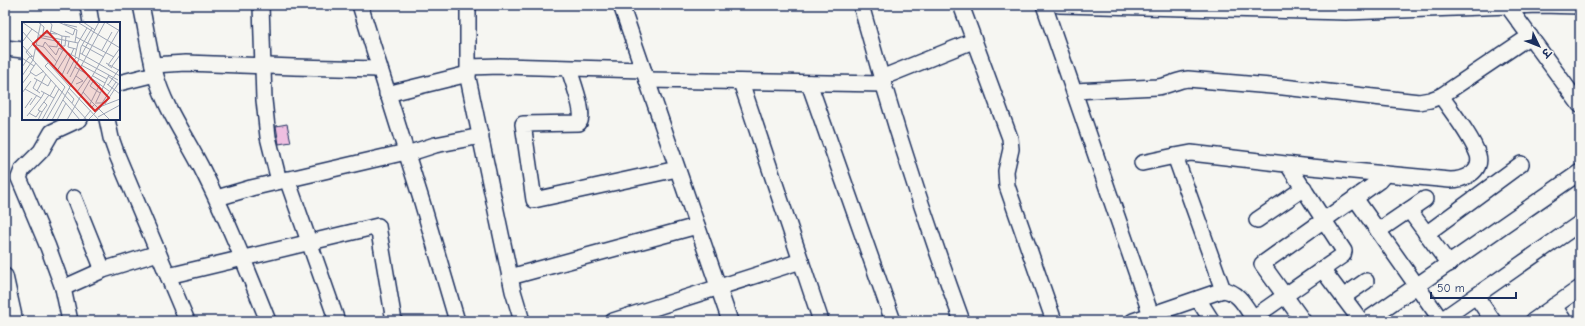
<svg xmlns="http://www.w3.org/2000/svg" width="1585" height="326" font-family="'Comic Neue','Playpen Sans Deva',sans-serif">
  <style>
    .building { fill: #efbfe1; stroke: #1b2f5e }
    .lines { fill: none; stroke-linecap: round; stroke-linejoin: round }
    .minor-casing { stroke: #1b2f5e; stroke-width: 18 }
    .minor { stroke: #f6f6f2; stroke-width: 15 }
    .inset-road { fill: none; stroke: #9ea6b7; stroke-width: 1 }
    .view { fill: #d62828; fill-opacity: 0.15; stroke: #d62828; stroke-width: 2 }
    .inset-edge { fill: none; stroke: #1b2f5e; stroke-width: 2 }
  </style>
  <rect width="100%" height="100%" fill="#f6f6f2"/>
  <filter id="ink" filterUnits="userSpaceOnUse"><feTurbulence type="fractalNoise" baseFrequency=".025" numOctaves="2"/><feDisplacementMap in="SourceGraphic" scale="8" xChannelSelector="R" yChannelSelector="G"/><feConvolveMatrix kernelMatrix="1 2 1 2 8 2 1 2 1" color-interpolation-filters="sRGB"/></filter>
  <g filter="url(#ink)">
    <!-- building -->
    <polygon class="building" points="287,124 291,142 279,144 276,126"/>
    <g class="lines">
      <!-- minor casing -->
      <g class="minor-casing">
        <g id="minor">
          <polyline points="88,5 91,23"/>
          <path d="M141,5C146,28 149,51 155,73C165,110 188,140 204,173C228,221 248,271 268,321"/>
          <polyline points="261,5 264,100 268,137 279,181"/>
          <polyline points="360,5 422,202 457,321"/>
          <polyline points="468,5 468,78 513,291 522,321"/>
          <polyline points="621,5 730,321"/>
          <path d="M861,5C890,112 924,217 962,321"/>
          <polyline points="961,5 1010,138 1011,149 1006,171 1007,186 1054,321"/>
          <polyline points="1044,5 1151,315"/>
          <polyline points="1059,5 1346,12 1540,5 1580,6"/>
          <polyline points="1507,5 1580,105"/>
          <polyline points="5,48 23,50"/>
          <polyline points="153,65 186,63 294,67 379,69"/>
          <polyline points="469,67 500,66 643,70"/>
          <path d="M569,69C572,80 586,114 579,123L523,124L534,200L677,169"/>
          <polyline points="881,78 973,41"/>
          <polyline points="647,80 883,84"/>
          <polyline points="741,82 821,321"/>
          <polyline points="119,83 155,74"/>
          <polyline points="809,83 893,321"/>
          <path d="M1074,91L1157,87C1168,86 1177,80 1188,79L1283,87L1419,102L1430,100L1441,96L1530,36"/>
          <polyline points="387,94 468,74"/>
          <polyline points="107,119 111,138 117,155 187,321"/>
          <polyline points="407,154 435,145 481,136"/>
          <polyline points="1142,163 1175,156"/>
          <polyline points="287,179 337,321"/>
          <polyline points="74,198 103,270"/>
          <polyline points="217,198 251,188 406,152"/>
          <polyline points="1355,198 1441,320"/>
          <polyline points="1409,210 1449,264"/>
          <polyline points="1257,220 1304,188"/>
          <polyline points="1378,231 1425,199"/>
          <polyline points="1426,234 1521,164"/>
          <polyline points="1322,269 1361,321"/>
          <polyline points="5,276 15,321"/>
          <polyline points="168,276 378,226 394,321"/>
          <polyline points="510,277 697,226"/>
          <polyline points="63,288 103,270 158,253"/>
          <path d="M1223,290C1240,292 1246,308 1255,321"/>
          <polyline points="1476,296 1493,321"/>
          <polyline points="1343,297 1366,281"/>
          <polyline points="1198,299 1212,321"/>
          <polyline points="1554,306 1564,321"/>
          <polyline points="1253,318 1343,255 1344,251 1288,165"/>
          <polyline points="70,321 63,288 48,247 19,178 22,170 41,151 52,132 80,119"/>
          <polyline points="613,321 801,261"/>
          <path d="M1133,321L1223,290L1175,156L1191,153L1311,167L1450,180C1463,180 1483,172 1478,155C1472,137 1452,112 1441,96"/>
          <polyline points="1303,321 1262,264 1379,181 1385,174"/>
          <polyline points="1366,321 1580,172"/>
          <polyline points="1440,321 1580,223"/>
          <polyline points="1533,321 1580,288"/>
        </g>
      </g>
      <!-- minor -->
      <use href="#minor" class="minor"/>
    </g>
  </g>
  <!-- overview -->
  <g transform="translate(22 22)">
    <rect width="98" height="98" fill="#f6f6f2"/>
    <path class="inset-road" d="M0,0L17,12M16,0L22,5L21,11M28,0L30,3L28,13M36,0L55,8L53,20M61,0L73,8M83,0L98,9M57,1L98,26M42,2L55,5M0,9L55,70L67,53M29,9L40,14M43,9L51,13L53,7M17,13L56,21L65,6M21,14V11L35,12M16,15L38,20M54,15L92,35M1,19L10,7M47,19L46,25L54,27M0,23L10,34M10,23L4,30L11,38M15,23L22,25L35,40M60,23L82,35M21,24L23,20L34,33L37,26L96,58M27,24L35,25L36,19M40,24H43L44,14M14,27L48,65M39,27L40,14L48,15M80,28L90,10M58,31L98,54M60,32L77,0M53,34L56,21M0,36L12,44M57,36L59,25L70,6M11,38L65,98M14,41L8,50L14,54L22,49M26,41L23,44L43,65M84,41L98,49M59,43L85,57M90,44L98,33M0,45L7,35L12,34M32,45L41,28M53,45L68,54M90,46L86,43L98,26M35,49L46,31M45,52L54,35M40,53L52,26M0,54L11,38L19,0M54,54L61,59L54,62M71,54L83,61M86,54L98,63M48,55L57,37M12,56L26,64L29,58M69,56L87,69M15,58L11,66L18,71M72,58L68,64L78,71M0,62L9,50M85,62L98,72M86,63L98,46M47,66L77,98M3,67L19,76L22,71M15,69L24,52M19,69L32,76M45,69L52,77L50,81M55,70L69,86L73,82M61,70L70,80M0,71L9,59M28,74L34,63M41,78L58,98M70,80L88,98M74,80L87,53M73,81H80L94,60M83,82L96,62M8,83L15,73M67,84L78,62M3,86L10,76M20,90L25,83L22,80M7,91L14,95L18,89M5,94L19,76M76,95L98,83M16,98L20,90L16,88L27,73M20,98L37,67M24,98L43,65M30,98L83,0M35,98L44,81M45,98L98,6M61,98L69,88M66,98L80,84L98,77"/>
    <path class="view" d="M25,9L87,76L73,89L11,22Z"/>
    <rect width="98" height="98" class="inset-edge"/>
  </g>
  <!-- margin -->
  <rect width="1585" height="326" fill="none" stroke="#f6f6f2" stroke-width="20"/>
  <rect x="10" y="10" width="1565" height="306" fill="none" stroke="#1b2f5e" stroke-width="1.5" filter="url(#ink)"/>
  <!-- north arrow -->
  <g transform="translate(1539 46) rotate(133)" stroke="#f6f6f2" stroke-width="3" paint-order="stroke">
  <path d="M0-3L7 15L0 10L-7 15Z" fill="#1b2f5e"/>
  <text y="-6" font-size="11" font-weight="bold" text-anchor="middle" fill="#1b2f5e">उ</text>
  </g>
  <!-- scale -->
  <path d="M1431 292v6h85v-6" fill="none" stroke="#1b2f5e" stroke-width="2"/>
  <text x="1437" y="292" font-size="12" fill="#1b2f5e" stroke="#f6f6f2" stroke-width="3" paint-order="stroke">50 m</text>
</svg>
